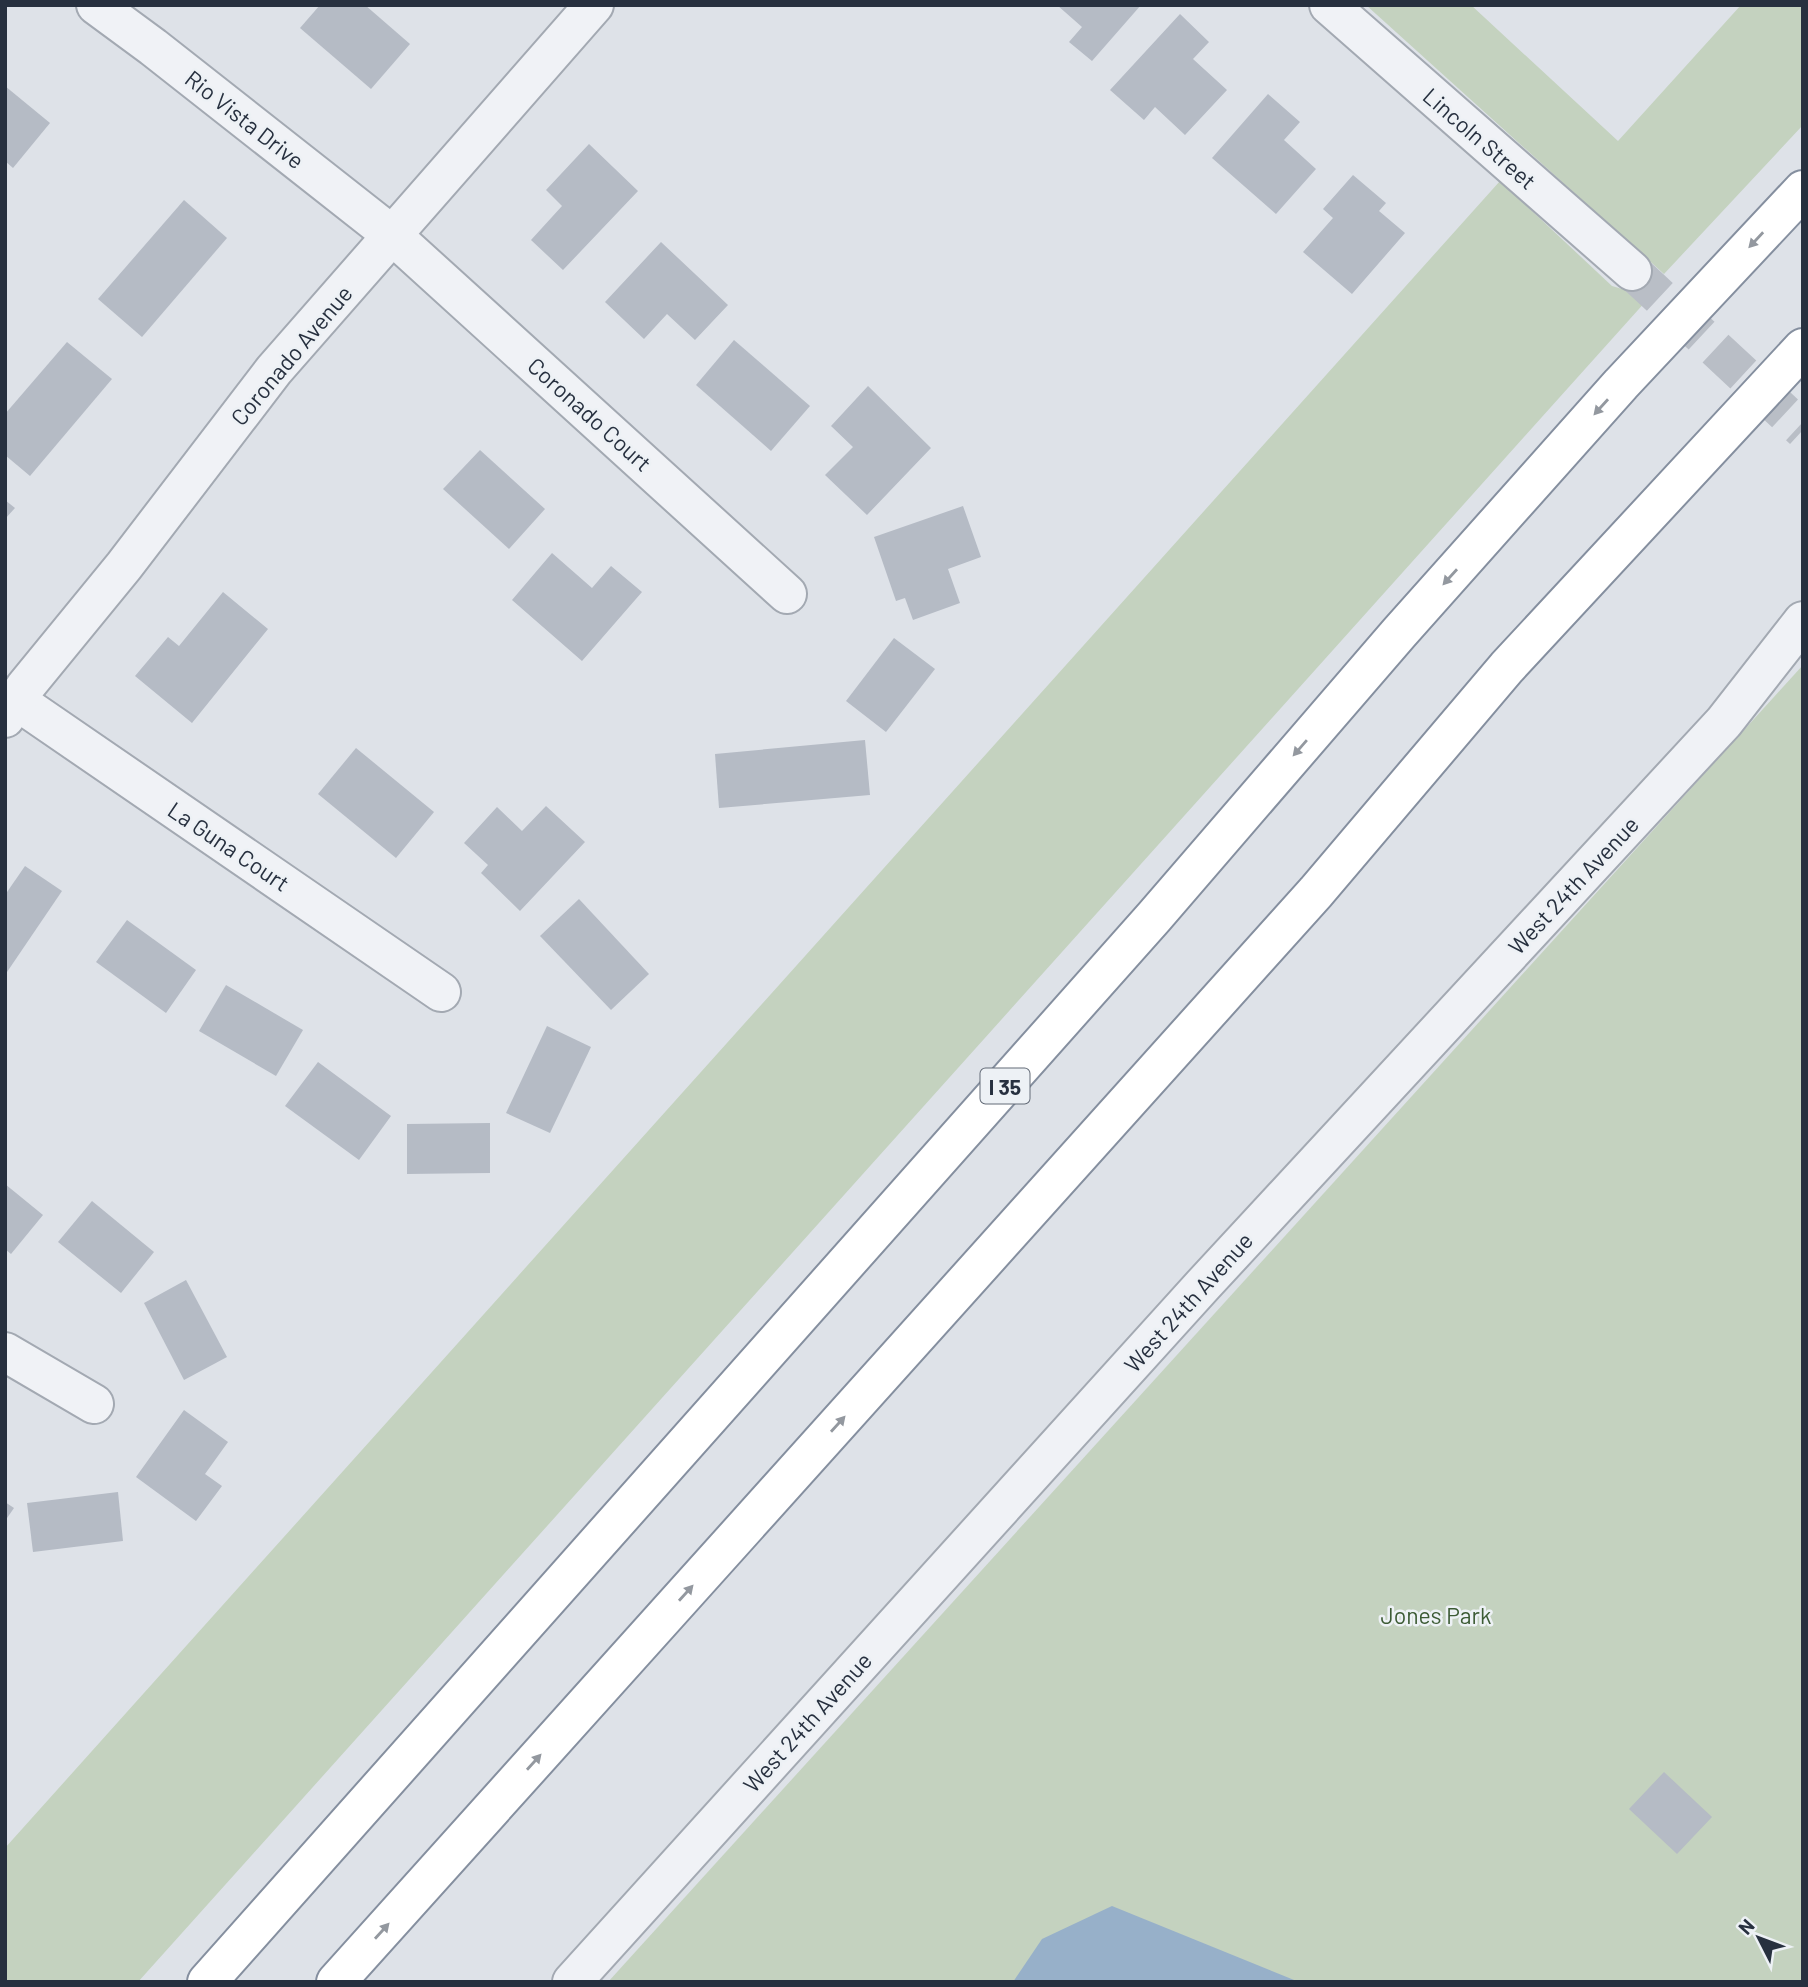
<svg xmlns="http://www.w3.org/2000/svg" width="1808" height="1987" font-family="Barlow,sans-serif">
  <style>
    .green { fill: #c4d2bf }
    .water { fill: #97b0c9 }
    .building { fill: #b5bbc5 }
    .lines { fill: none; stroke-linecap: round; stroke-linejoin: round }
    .minor-tunnel { stroke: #b9bec6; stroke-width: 38; stroke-dasharray: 38 19; stroke-linecap: butt }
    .minor-casing { stroke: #a3a9b2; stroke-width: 42 }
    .highway-casing { stroke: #858f9f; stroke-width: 42 }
    .minor { stroke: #f0f2f6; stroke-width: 38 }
    .highway { stroke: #fff; stroke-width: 38 }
    .oneway { fill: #93989f }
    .labels { text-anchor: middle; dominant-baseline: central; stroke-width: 5; stroke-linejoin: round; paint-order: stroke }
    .shield { fill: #edf1f5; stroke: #626a76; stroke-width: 2 }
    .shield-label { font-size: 21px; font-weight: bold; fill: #27303f }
    .street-label { font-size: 23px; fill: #27303f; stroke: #edf1f5 }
    .park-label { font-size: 23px; fill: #3c5b34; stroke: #edf1f5 }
  </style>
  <rect width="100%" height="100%" fill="#dee2e8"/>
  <!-- green -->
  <g class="green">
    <polygon points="1366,5 1471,5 1618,141 1741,5 1803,5 1803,125 1664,274"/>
    <polygon points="1500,181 1612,286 1629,291 1647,300 138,1982 5,1982 5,1848"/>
    <polygon points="1803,665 1803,1982 608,1982"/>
  </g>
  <!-- water -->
  <polygon class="water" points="1112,1906 1299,1982 1013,1982 1042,1939"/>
  <!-- building -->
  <g class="building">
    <polygon points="320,5 365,5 410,44 371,89 300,28"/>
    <polygon points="1057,5 1141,5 1092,61 1069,42 1082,27"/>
    <polygon points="1180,14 1209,42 1193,59 1227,90 1185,135 1155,107 1144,120 1110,90"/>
    <polygon points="5,86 50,123 13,168 5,161"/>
    <polygon points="1268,94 1300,122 1284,140 1316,169 1276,214 1212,158"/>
    <polygon points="589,144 638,191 563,270 531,240 562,206 546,190"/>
    <polygon points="1353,175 1386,203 1379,211 1405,233 1352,294 1303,252 1333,218 1323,209"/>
    <polygon points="184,200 227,238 142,337 98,299"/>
    <polygon points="661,242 728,305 695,340 667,314 644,339 605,302"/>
    <polygon points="734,340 810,406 771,451 696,385"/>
    <polygon points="67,342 112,379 30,476 5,455 5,414"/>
    <polygon points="868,386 931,448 867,515 825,475 853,447 831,426"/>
    <polygon points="480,450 545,509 509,549 443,489"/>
    <polygon points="5,500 15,508 5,519"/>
    <polygon points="963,506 981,557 948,569 960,603 913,620 905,598 896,601 874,537"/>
    <polygon points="552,553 592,588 611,566 642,592 582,661 512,600"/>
    <polygon points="223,592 268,629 192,723 135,676 168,637 179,646"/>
    <polygon points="894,638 935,669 886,732 846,701"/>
    <polygon points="865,740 870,795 719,808 715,754"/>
    <polygon points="356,748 434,812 396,858 318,794"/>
    <polygon points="546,806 585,842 520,911 481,873 488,865 464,843 497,807 522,831"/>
    <polygon points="25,866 62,891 5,975 5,895"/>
    <polygon points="579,899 649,974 611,1010 540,936"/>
    <polygon points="127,920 196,970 166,1013 96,962"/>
    <polygon points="226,985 303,1030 276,1076 199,1031"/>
    <polygon points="547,1026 591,1047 550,1133 506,1113"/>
    <polygon points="318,1062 391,1116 359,1160 285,1106"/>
    <polygon points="490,1123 490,1173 407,1174 407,1124"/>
    <polygon points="5,1184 43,1215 11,1254 5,1249"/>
    <polygon points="92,1201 154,1252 121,1293 58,1242"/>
    <polygon points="186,1280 227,1357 184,1380 144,1303"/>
    <polygon points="184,1410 228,1442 205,1474 222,1486 196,1521 136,1477"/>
    <polygon points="118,1492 123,1541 33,1552 27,1503"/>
    <polygon points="5,1502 14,1508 5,1521"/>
    <polygon points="1664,1772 1712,1817 1677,1854 1629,1809"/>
  </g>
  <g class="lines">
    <!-- minor-tunnel -->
    <polyline class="minor-tunnel" points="1632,271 1803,430"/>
    <!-- minor casing -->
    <g class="minor-casing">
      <g id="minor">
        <polyline points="96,5 153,47 392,235 787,594"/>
        <polyline points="1329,5 1632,271"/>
        <polyline points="17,701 441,992"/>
        <polyline points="5,718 25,687 124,566 274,370 594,5"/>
        <polyline points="5,1352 94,1404"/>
        <polyline points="572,1982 1203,1285 1724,722 1803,621"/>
      </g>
    </g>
    <!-- highway casing -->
    <g class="highway-casing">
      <g id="highway">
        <polyline points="207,1982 1154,917 1399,633 1621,384 1803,190"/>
        <polyline points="336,1982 1316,892 1507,667 1803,348"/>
      </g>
    </g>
    <!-- minor -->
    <use href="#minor" class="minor"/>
    <!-- highway -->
    <use href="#highway" class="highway"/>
  </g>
  <!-- one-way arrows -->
  <defs><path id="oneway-solid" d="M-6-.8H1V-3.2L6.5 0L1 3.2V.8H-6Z" transform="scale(1.75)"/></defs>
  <g class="oneway">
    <use href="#oneway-solid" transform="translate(1756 240) rotate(133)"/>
    <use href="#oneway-solid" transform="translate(1601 407) rotate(132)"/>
    <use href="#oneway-solid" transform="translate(1450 577) rotate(132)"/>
    <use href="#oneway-solid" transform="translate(1300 748) rotate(131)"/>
    <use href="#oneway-solid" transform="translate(838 1424) rotate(-48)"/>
    <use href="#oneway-solid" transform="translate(686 1593) rotate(-48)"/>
    <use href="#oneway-solid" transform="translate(534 1762) rotate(-48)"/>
    <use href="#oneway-solid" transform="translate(382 1931) rotate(-48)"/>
  </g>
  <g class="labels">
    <!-- shield labels -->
    <rect class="shield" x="980.5" y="1068.5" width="49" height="35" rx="5"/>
    <g class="shield-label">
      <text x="1005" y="1086">I 35</text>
    </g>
    <!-- street labels -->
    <g class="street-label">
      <text transform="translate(245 119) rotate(38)">Rio Vista Drive</text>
      <text transform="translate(1480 138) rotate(41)">Lincoln Street</text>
      <text transform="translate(291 355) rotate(-50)">Coronado Avenue</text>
      <text transform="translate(590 414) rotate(42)">Coronado Court</text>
      <text transform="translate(229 846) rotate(34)">La Guna Court</text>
      <text transform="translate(1573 885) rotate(-47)">West 24th Avenue</text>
      <text transform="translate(1188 1302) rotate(-48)">West 24th Avenue</text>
      <text transform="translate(807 1722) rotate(-48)">West 24th Avenue</text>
    </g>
    <!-- park labels -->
    <g class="park-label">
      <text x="1436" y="1615">Jones Park</text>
    </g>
  </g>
  <!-- border -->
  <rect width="1808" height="1987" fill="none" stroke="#27303f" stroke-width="14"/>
  <!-- north arrow -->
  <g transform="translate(1759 1938) rotate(312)" stroke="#edf1f5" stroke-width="5" paint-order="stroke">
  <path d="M0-5L12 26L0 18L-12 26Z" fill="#27303f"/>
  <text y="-10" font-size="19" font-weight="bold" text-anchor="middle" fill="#27303f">N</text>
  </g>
</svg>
